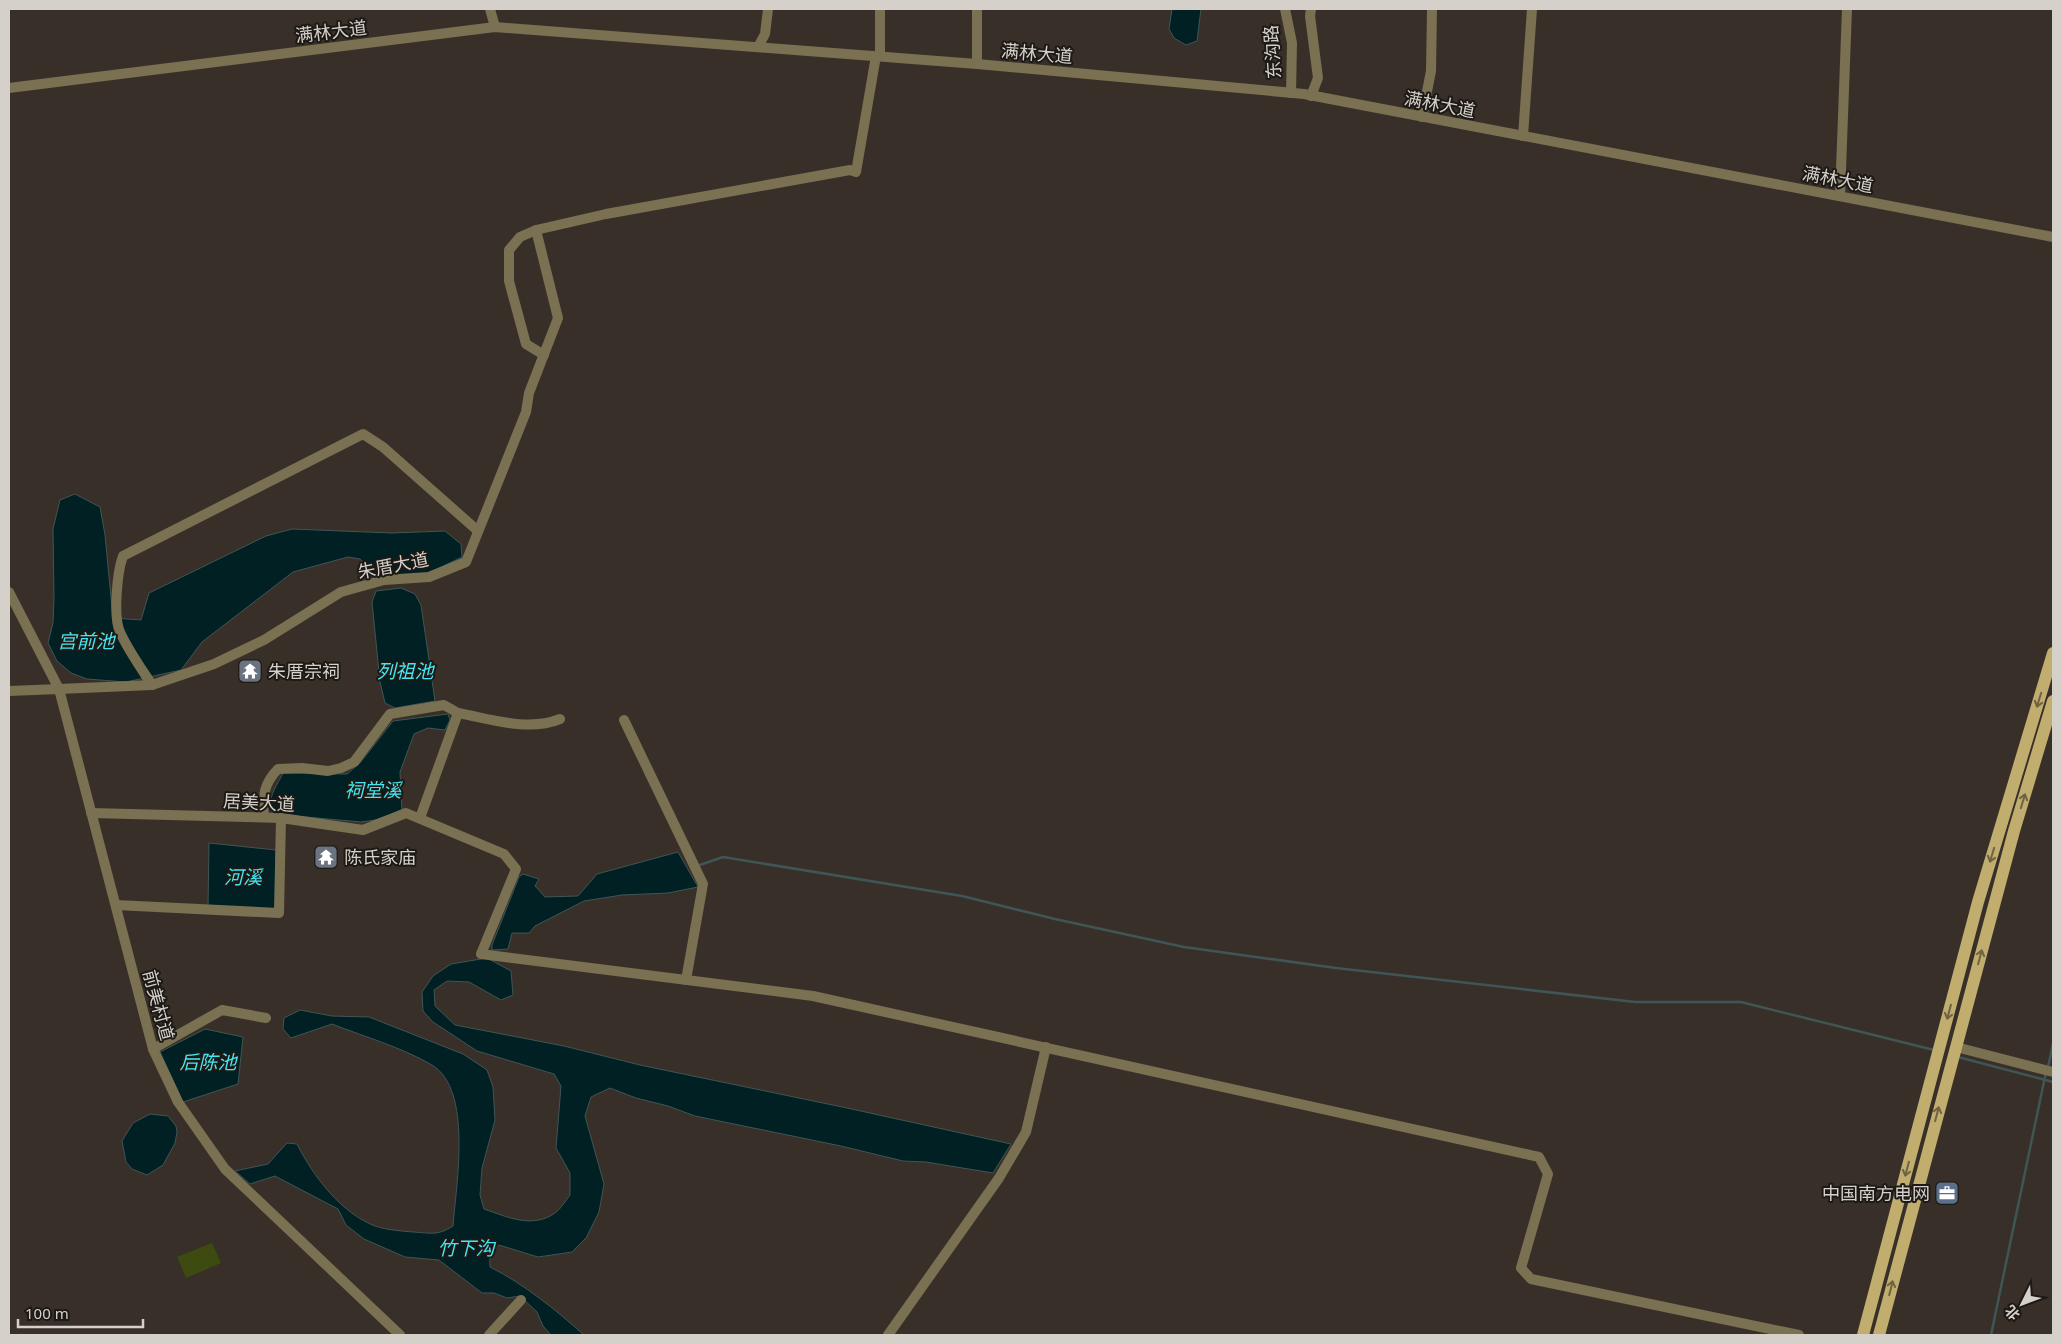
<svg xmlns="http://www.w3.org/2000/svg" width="2062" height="1344" font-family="'Noto Sans','Noto Sans SC',sans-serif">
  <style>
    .green { fill: #3d4b11 }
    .water { fill: #002023; stroke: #405555 }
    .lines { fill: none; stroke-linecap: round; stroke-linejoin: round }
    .stream { stroke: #405555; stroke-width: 2.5 }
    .minor { stroke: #7a7052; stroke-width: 10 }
    .tertiary { stroke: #7a7052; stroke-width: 10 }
    .primary { stroke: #c1ad6e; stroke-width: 12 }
    .oneway { stroke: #6f6342 }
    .labels { text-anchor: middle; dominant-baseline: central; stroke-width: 4; stroke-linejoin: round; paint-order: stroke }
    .street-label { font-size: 18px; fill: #d6d0cb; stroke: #1d1915 }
    .poi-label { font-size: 18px; fill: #d6d0cb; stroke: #1d1915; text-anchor: start }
    .water-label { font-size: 19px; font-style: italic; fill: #43e6f2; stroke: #1d1915 }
  </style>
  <rect width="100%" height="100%" fill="#383028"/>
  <!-- green -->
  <polygon class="green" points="212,1243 221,1263 186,1278 177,1257"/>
  <!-- water -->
  <g class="water">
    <polygon points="1172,9 1201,9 1197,41 1186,45 1174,38 1169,29"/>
    <polygon points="75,494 100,507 105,535 113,618 141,620 149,593 266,536 292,529 392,533 445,531 461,544 462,557 429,573 377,578 372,570 360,559 348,557 293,572 202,642 181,670 126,682 87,679 71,673 57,661 48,643 53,623 54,598 53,529 60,500"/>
    <polygon points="401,588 415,594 421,605 435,701 395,708 385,703 380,682 372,602 376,591"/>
    <path d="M448,714L450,720L445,730L428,728L414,734L400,772L402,811L375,820L361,822L273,814C265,800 277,786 283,773L347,774L360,763L393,721Z"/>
    <polygon points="209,843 276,850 275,910 208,906"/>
    <polygon points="678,852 698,887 668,893 622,895 584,901 535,926 529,933 512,933 508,949 492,950 492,945 519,877 523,874 539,879 535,886 545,897 578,896 597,874"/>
    <path d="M487,958L511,971L513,995L501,1000L469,982L447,981L434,990L435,1006L455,1025L564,1046L640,1065L847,1108L1011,1144L993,1173L926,1162L903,1161L841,1146L695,1116L668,1106L636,1098L610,1088L591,1097L585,1116L604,1184L599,1212L586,1238L572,1252L538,1257L499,1245C491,1251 489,1257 490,1267C524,1284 556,1310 584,1335H551L543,1326L537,1312L520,1296L507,1298L494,1293H482L439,1260L405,1257L364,1239L346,1225L338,1209L275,1176L250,1184L235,1171L268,1164L287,1143L297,1144C313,1176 341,1213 375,1226C387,1230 401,1231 413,1232C430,1233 438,1236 453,1226C456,1185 473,1090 432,1065C401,1047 365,1037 332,1024L291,1038L283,1029L284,1018L300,1010L332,1016L369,1017L463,1054L487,1070L493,1087L495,1120L482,1168L480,1195L484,1209C507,1217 533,1229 555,1213C561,1209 566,1200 570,1195V1173L556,1148L561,1086L554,1074L477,1051L433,1022L423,1011L422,992L433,976L451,964Z"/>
    <polygon points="205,1029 243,1037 238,1084 183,1102 160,1052"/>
    <polygon points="150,1114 168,1116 176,1126 177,1132 175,1143 163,1165 147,1175 132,1169 126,1162 122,1141 133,1123"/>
  </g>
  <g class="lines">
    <!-- stream -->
    <g class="stream">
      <polyline points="697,866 723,857 962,896 1055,919 1184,947 1336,968 1635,1002 1741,1002 1934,1050"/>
      <polyline points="1958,1057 2053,1082"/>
      <polyline points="2048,1067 2053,1044"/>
      <polyline points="1991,1335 2046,1072"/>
    </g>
    <!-- minor -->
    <g class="minor">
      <polyline points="490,9 495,27"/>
      <polyline points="880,9 880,56"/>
      <polyline points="1285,9 1292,43 1291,93"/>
      <polyline points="758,47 765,34 768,9"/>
      <polyline points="9,88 495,27 977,64 1304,94 2053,237"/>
      <polyline points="1311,96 1318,78 1310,16 1311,9"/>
      <polyline points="1422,117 1431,71 1432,9"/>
      <polyline points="1523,136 1532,9"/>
      <polyline points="1840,196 1847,9"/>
      <polyline points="536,230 520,237 509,250 509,281 526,344 544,355"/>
      <polyline points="9,592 59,689 152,685 214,664 264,640 341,592 384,580 429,577 466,562 526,412 529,393 558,318 536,230 606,214 850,170 856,172 876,56"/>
      <path d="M152,685C141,668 128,650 120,632C113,617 117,572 123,556L363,434L383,447L478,531"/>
      <path d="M458,713C491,719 528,732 560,719"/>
      <polyline points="624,720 703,884 686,980"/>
      <polyline points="91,813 281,818 363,830 406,813 504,854 516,869 481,954 813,996 1539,1157 1548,1174 1521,1268 1531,1279 1799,1335"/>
      <path d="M264,817C262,797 264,783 278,769L302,768L328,771L341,768L354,762L390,714L444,705L458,713L420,818"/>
      <polyline points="116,905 279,913 281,818"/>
      <polyline points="153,1049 222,1010 266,1018"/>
      <polyline points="489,1335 521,1300"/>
      <polyline points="888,1335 999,1178 1026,1132 1046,1047"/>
    </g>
    <!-- tertiary -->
    <g class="tertiary">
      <polyline points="977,9 977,64"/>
      <polyline points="9,691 59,689 153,1049 178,1102 225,1169 400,1335"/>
      <polyline points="1956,1047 2053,1072"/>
    </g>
    <!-- primary -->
    <g class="primary">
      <polyline points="1863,1335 1978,902 2053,653"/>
      <polyline points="1879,1335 2014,831 2053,701"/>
    </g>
  </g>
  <!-- one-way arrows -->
  <defs><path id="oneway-shaft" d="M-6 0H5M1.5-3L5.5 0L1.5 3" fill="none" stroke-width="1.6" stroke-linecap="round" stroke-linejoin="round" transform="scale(1.25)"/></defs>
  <g class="oneway">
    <use href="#oneway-shaft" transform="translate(2039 700) rotate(107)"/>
    <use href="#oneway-shaft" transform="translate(2023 801) rotate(-73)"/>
    <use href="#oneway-shaft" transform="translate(1992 855) rotate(107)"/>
    <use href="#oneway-shaft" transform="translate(1980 957) rotate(-75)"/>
    <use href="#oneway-shaft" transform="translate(1949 1012) rotate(105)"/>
    <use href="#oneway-shaft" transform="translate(1937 1114) rotate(-75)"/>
    <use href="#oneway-shaft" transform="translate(1907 1169) rotate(105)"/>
    <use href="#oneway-shaft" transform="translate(1891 1288) rotate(-76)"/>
  </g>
  <!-- icons -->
  <defs>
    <g id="temple-square" transform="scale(1.25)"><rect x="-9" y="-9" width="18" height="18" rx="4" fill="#6b7280" stroke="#1d1915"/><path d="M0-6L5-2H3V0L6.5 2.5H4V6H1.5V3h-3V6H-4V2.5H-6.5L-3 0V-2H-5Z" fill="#fff"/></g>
    <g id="office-square" transform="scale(1.25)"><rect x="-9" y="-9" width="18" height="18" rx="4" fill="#5c6f8a" stroke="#1d1915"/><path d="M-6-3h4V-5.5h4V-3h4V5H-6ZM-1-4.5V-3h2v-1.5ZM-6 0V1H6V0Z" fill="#fff"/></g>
  </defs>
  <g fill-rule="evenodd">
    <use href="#temple-square" x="250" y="671"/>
    <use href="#temple-square" x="326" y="857"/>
    <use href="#office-square" x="1947" y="1193"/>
  </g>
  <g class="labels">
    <!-- street labels -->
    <g class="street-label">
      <text transform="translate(331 31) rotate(-7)">满林大道</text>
      <text transform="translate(1272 52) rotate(-94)">东沟路</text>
      <text transform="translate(1037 53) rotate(5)">满林大道</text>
      <text transform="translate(1440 104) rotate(11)">满林大道</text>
      <text transform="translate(1838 179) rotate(11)">满林大道</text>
      <text transform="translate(393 565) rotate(-11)">朱厝大道</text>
      <text transform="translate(259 802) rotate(3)">居美大道</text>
      <text transform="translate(159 1005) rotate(75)">前美村道</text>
    </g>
    <!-- poi labels -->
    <g class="poi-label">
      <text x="268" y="671">朱厝宗祠</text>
      <text x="344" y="857">陈氏家庙</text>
      <text x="1930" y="1193" text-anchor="end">中国南方电网</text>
    </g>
    <!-- water labels -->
    <g class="water-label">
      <text x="86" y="641">宫前池</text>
      <text x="405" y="671">列祖池</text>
      <text x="373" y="790">祠堂溪</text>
      <text x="243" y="877">河溪</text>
      <text x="208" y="1062">后陈池</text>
      <text x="466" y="1248">竹下沟</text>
    </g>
  </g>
  <!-- border -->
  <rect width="2062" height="1344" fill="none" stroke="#d6d0cb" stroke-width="20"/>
  <!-- north arrow -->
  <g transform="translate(2022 1304) rotate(228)" stroke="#1d1915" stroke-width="4" paint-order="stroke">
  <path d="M0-4L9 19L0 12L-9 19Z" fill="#d6d0cb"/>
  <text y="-8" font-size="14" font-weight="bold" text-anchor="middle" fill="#d6d0cb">北</text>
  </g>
  <!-- scale -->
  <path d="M18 1319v8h125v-8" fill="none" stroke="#d6d0cb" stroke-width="2.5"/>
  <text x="25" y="1319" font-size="15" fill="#d6d0cb" stroke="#1d1915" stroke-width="4" paint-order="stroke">100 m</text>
</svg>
